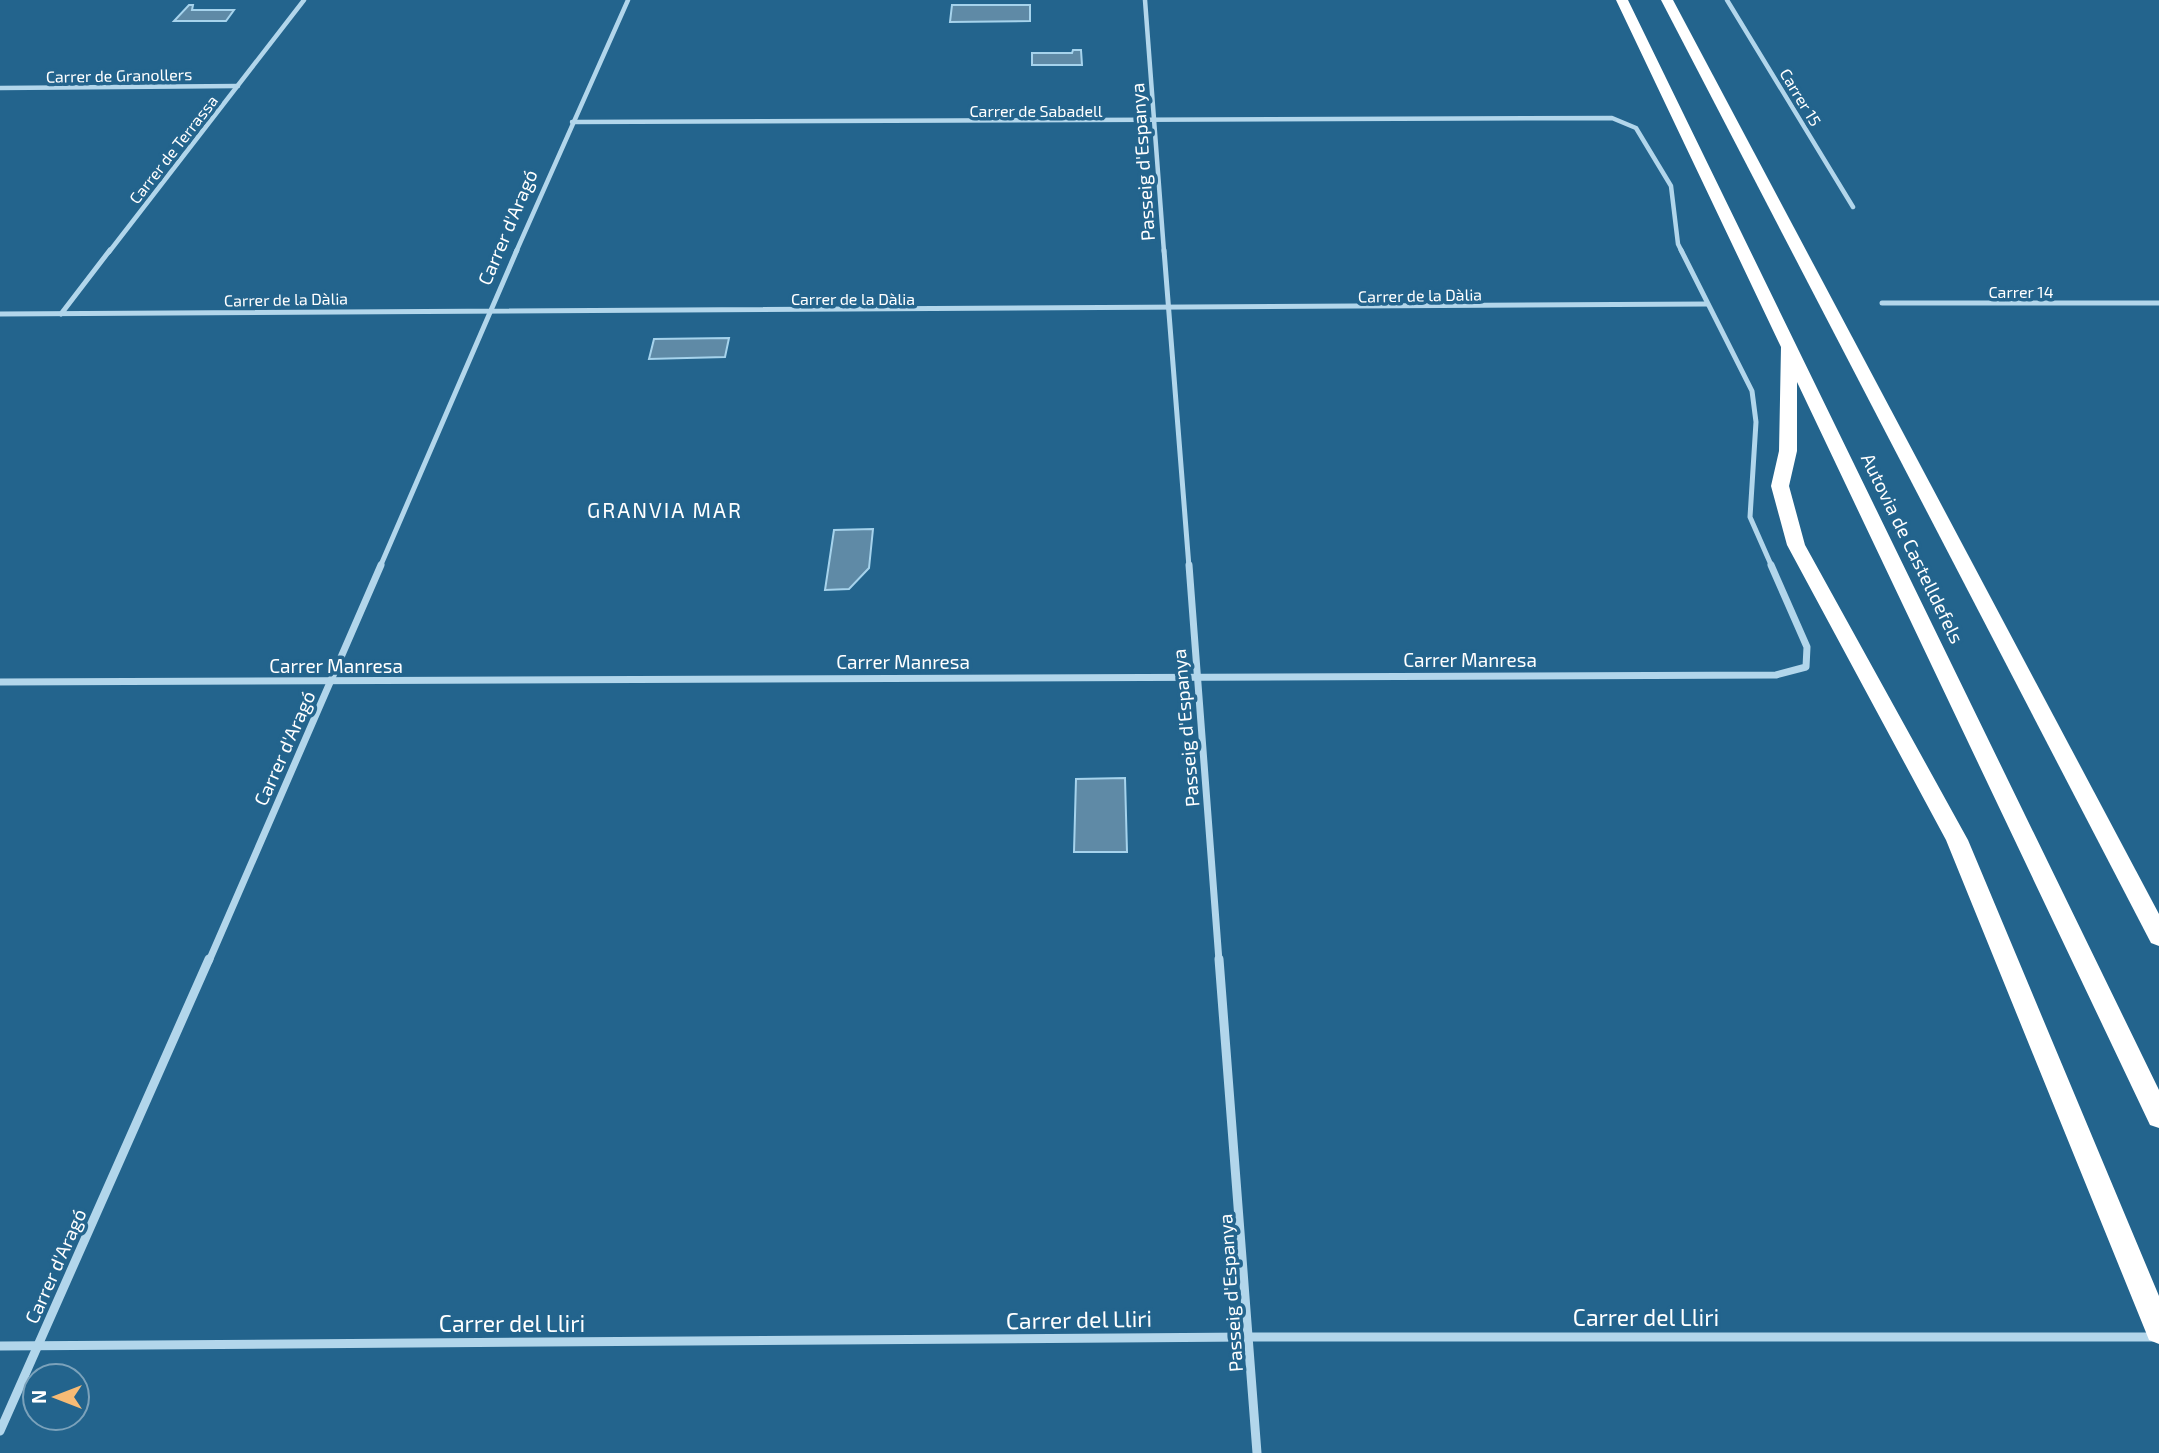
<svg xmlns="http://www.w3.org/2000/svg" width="2159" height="1453" font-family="'Exo 2',sans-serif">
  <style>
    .water { fill: #5f8aa6; stroke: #a6d3ec; stroke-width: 2 }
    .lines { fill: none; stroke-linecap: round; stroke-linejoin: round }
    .street-far3 { stroke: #b2d6eb; stroke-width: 4.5 }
    .street-far2 { stroke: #b2d6eb; stroke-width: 5 }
    .street-far1 { stroke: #b2d6eb; stroke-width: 7 }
    .street { stroke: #b2d6eb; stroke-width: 9 }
    .highway { fill: #fff; fill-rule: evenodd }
    .labels { text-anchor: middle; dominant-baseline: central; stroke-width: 7; stroke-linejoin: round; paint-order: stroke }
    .far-street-label { font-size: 16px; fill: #fff; stroke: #23648d }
    .street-label { font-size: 19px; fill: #fff; stroke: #23648d }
    .neighbourhood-label { font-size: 21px; letter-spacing: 2px; fill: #fff; stroke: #23648d }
    .near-street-label { font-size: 23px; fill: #fff; stroke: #23648d }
  </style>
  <rect width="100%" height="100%" fill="#23648d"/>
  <!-- water -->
  <g class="water">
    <polygon points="189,5 193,5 192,10 234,10 226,21 174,21"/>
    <polygon points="952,5 1030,5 1030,21 950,22"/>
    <polygon points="1073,50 1081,50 1082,65 1032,65 1032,53 1072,53"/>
    <polygon points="729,338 725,357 649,359 654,339"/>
    <polygon points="873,529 869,568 849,589 825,590 834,530"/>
    <polygon points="1125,778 1127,852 1074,852 1076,779"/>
  </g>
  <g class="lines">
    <!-- street-far3 -->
    <g class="street-far3">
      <polyline points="1145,0 1164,252"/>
      <polyline points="1727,0 1853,207"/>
      <polyline points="0,88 238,86"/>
      <polyline points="572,122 1612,118 1636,128 1671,186 1678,244 1682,252"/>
      <polyline points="109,252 304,0"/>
      <polyline points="516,252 628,0"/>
    </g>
    <!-- street-far2 -->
    <g class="street-far2">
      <polyline points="1164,250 1189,567"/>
      <polyline points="1681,250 1752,391 1756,422 1750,517 1772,567"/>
      <polyline points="1882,303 2159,303"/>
      <polyline points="0,314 1707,304"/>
      <polyline points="61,314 110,250"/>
      <polyline points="380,567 517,250"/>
    </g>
    <!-- street-far1 -->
    <g class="street-far1">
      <polyline points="1189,565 1219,961"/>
      <polyline points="0,682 1776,675 1806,667 1807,647 1771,565"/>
      <polyline points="209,961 381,565"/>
    </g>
    <!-- street -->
    <g class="street">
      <polyline points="1219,959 1257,1453"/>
      <polyline points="0,1346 1250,1337 2159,1337"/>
      <polyline points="0,1431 209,959"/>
    </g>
    <!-- highway -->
    <g class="highway">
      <polygon points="1616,0 1628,0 2159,1090 2159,1128 2150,1125 1797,382 1797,451 1789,486 1805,545 1968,840 2159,1296 2159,1344 2149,1340 2145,1330 1946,840 1787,545 1771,486 1779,451 1781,347"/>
      <polygon points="1661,0 1673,0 2159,914 2159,946 2151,943"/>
    </g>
  </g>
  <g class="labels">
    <!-- far-street labels -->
    <g class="far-street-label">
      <text transform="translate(119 75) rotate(-1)">Carrer de Granollers</text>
      <text transform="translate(1801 97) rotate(59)">Carrer 15</text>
      <text x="1036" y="110">Carrer de Sabadell</text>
      <text transform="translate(173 149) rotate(-52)">Carrer de Terrassa</text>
      <text x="2021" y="291">Carrer 14</text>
      <text transform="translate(1420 295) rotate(-1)">Carrer de la Dàlia</text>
      <text x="853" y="298">Carrer de la Dàlia</text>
      <text transform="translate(286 299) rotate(-1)">Carrer de la Dàlia</text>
    </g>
    <!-- street labels -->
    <g class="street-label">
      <text transform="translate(1142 162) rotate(-94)">Passeig d'Espanya</text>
      <text transform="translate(507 227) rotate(-67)">Carrer d'Aragó</text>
      <text transform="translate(1913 548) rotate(64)">Autovia de Castelldefels</text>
      <text x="1470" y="659">Carrer Manresa</text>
      <text x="903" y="661">Carrer Manresa</text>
      <text x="336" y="665">Carrer Manresa</text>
      <text transform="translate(1185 728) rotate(-95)">Passeig d'Espanya</text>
      <text transform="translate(284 748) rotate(-66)">Carrer d'Aragó</text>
      <text transform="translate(55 1266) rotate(-66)">Carrer d'Aragó</text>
      <text transform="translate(1230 1293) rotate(-94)">Passeig d'Espanya</text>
    </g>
    <!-- neighbourhood labels -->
    <g class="neighbourhood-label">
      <text x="665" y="509">GRANVIA MAR</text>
    </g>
    <!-- near-street labels -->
    <g class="near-street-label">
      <text x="1646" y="1317">Carrer del Lliri</text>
      <text transform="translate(1079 1319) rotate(-1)">Carrer del Lliri</text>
      <text x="512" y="1323">Carrer del Lliri</text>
    </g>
  </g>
  <!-- north arrow -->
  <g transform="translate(56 1397) rotate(270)"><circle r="33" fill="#23648d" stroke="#7ba2bb" stroke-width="2"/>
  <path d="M0-5L12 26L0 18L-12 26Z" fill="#f7bb75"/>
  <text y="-10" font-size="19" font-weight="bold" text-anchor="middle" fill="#ffffff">N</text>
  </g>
</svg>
